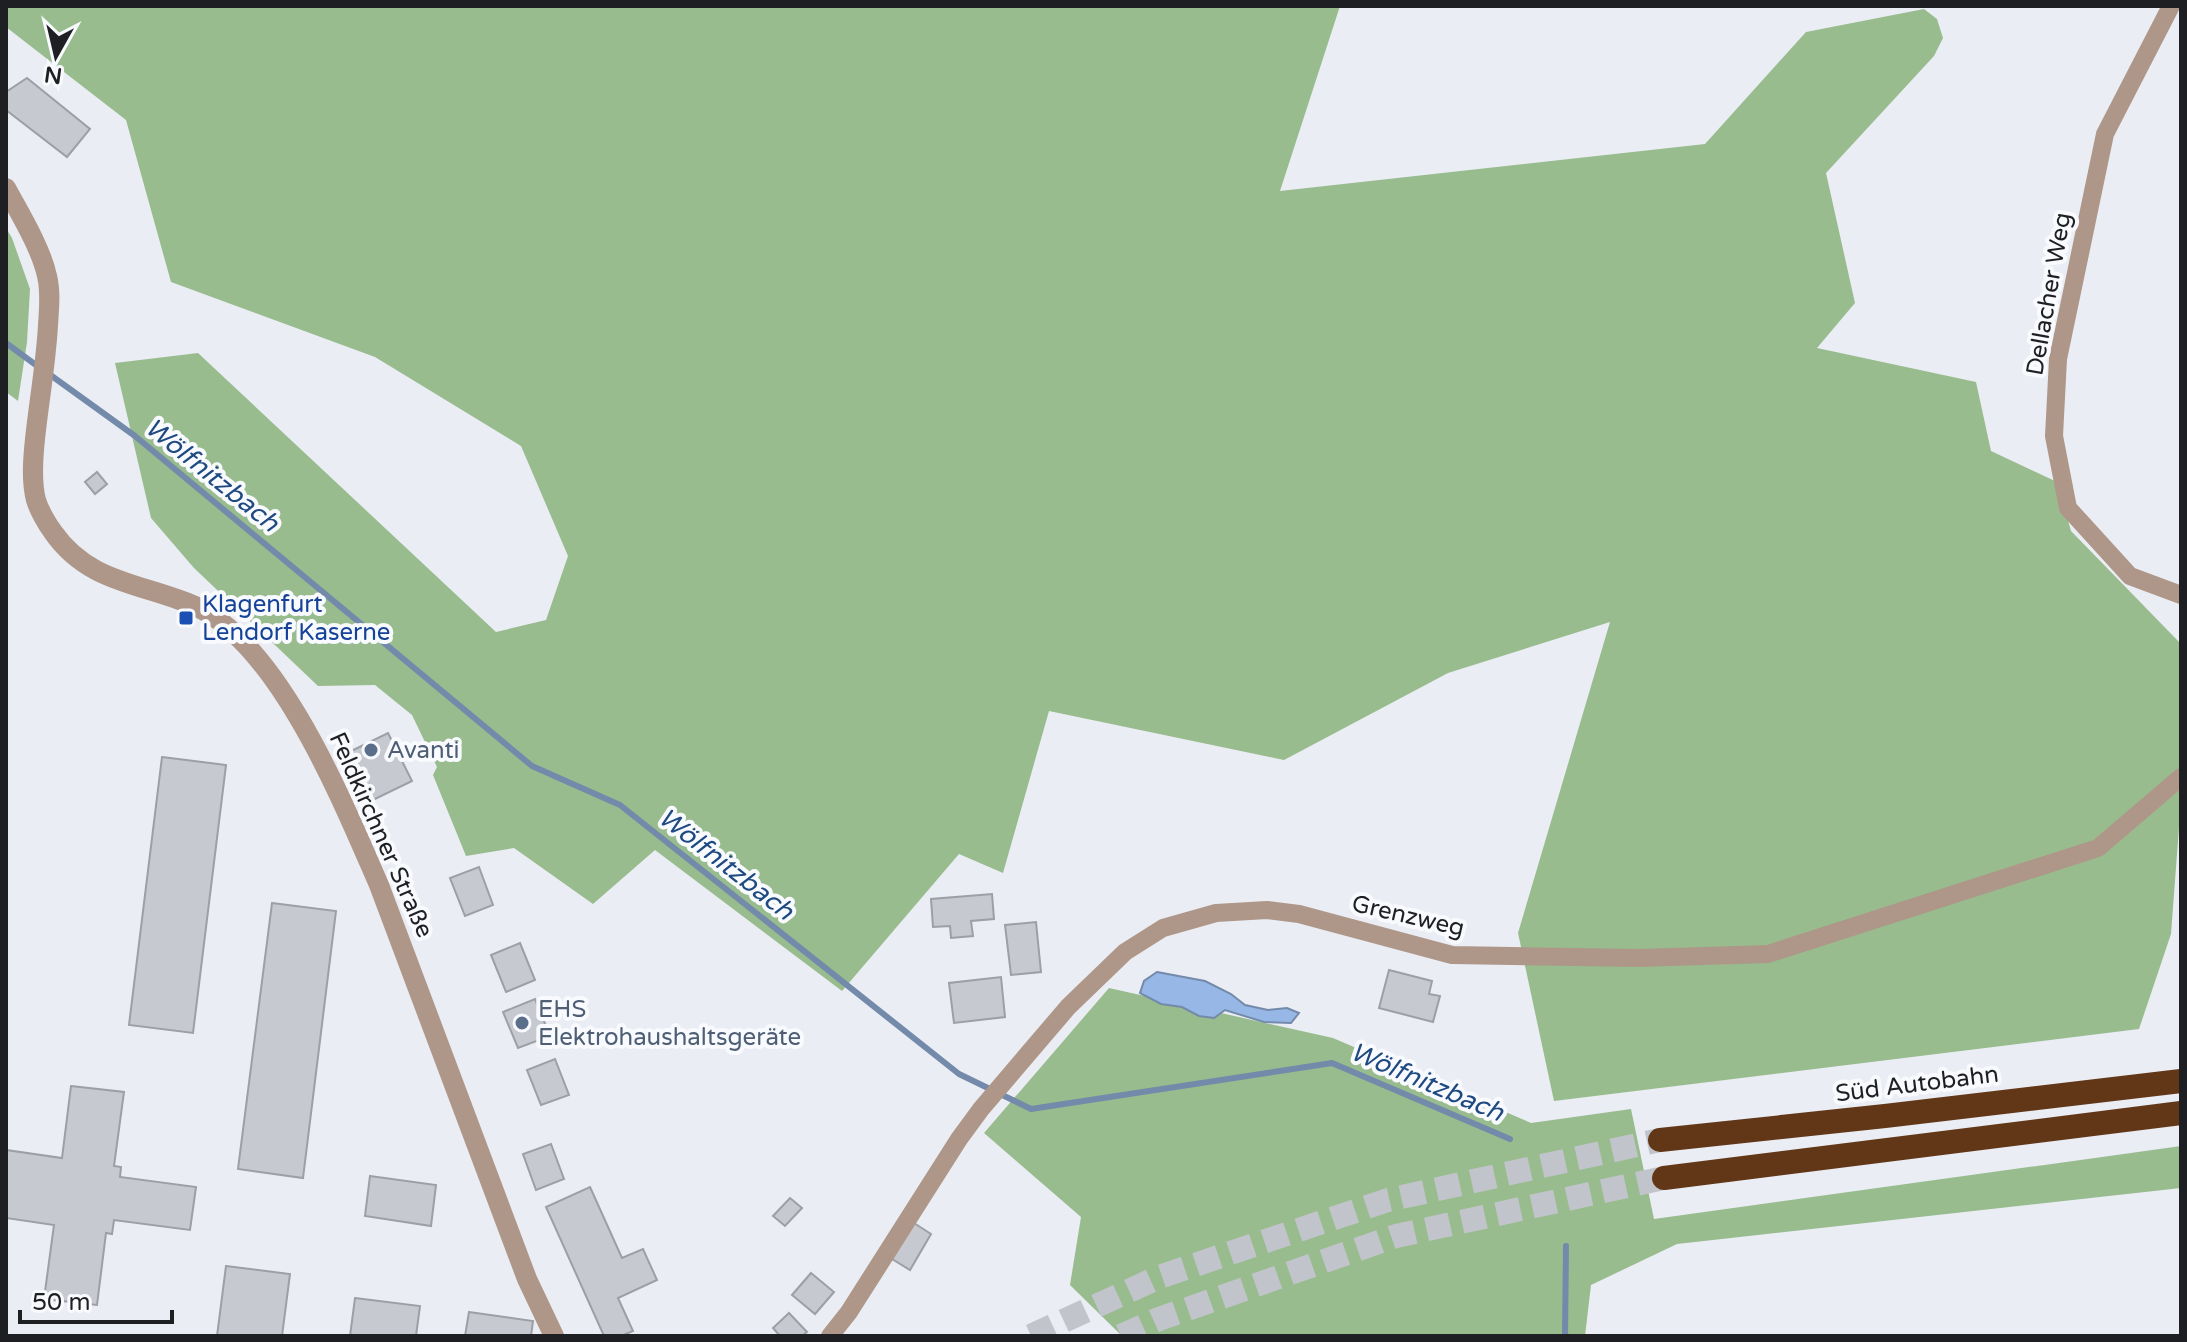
<svg xmlns="http://www.w3.org/2000/svg" width="2187" height="1342" font-family="'Varela Round',sans-serif">
  <style>
    .forest { fill: #98bc8e }
    .water { fill: #97b8e6; stroke: #738aab; stroke-width: 2 }
    .lines { fill: none; stroke-linecap: round; stroke-linejoin: round }
    .stream { stroke: #738aab; stroke-width: 6 }
    .building { fill: #c6c9d0; stroke: #9c9fa6; stroke-width: 2 }
    .motorway-tunnel { stroke: #c1c4ca; stroke-width: 24; stroke-dasharray: 24 12; stroke-linecap: butt }
    .minor { stroke: #ae9789; stroke-width: 18 }
    .tertiary { stroke: #ae9789; stroke-width: 20 }
    .motorway { stroke: #623718; stroke-width: 24 }
    .transit-dot { fill: #1a4fb4; stroke: #f8fafe; stroke-width: 3 }
    .service-dot { fill: #5c6f8a; stroke: #f8fafe; stroke-width: 3 }
    .labels { text-anchor: middle; dominant-baseline: central; stroke-width: 8; stroke-linejoin: round; paint-order: stroke }
    .street-label { font-size: 24px; fill: #1e1f22; stroke: #f8fafe }
    .transit-label { font-size: 24px; fill: #164399; stroke: #f8fafe; text-anchor: start }
    .service-label { font-size: 24px; fill: #4e5e75; stroke: #f8fafe; text-anchor: start }
    .water-label { font-size: 26px; font-style: italic; fill: #1e4981; stroke: #f8fafe }
  </style>
  <rect width="100%" height="100%" fill="#eaedf4"/>
  <!-- forest -->
  <g class="forest">
    <polygon points="6,6 1340,6 1280,191 1705,144 1806,32 1924,9 1937,19 1943,38 1934,56 1826,173 1855,303 1817,348 1976,382 1991,451 2057,482 2071,531 2181,644 2181,801 2171,934 2139,1029 1554,1101 1518,933 1610,622 1448,673 1284,760 1049,711 1003,873 959,854 842,991 655,850 593,904 514,848 466,856 433,775 437,767 412,715 375,685 318,686 194,568 151,518 115,363 198,353 496,632 546,620 568,556 521,446 375,357 171,282 126,120 6,27"/>
    <polygon points="6,228 12,238 30,289 27,342 18,401 6,392"/>
    <polygon points="1109,988 1333,1038 1531,1123 1631,1109 1654,1219 2181,1146 2181,1188 1677,1244 1591,1285 1585,1336 1122,1336 1070,1285 1081,1217 984,1133"/>
  </g>
  <!-- water -->
  <polygon class="water" points="1157,972 1205,981 1231,994 1245,1005 1268,1010 1287,1008 1299,1013 1291,1023 1264,1022 1225,1010 1214,1018 1199,1016 1182,1007 1161,1004 1140,993 1144,981"/>
  <g class="lines">
    <!-- stream -->
    <g class="stream">
      <polyline points="6,343 40,368"/>
      <polyline points="49,374 135,436 532,766 620,805 959,1074 1031,1109 1332,1063 1510,1139"/>
      <polyline points="1565,1336 1566,1246"/>
    </g>
  </g>
  <!-- building -->
  <g class="building">
    <polygon points="27,78 90,129 67,157 6,110 6,92"/>
    <polygon points="97,472 107,484 95,494 85,482"/>
    <polygon points="388,733 412,781 371,801 347,753"/>
    <polygon points="162,757 226,765 193,1033 129,1025"/>
    <polygon points="479,867 493,905 465,916 450,878"/>
    <polygon points="992,894 994,919 971,921 973,936 951,938 950,926 933,927 931,899"/>
    <polygon points="272,903 336,911 303,1178 238,1169"/>
    <polygon points="1036,922 1041,972 1011,975 1005,925"/>
    <polygon points="520,943 535,980 506,992 491,955"/>
    <polygon points="1389,970 1432,981 1429,994 1440,996 1433,1022 1379,1008"/>
    <polygon points="1001,977 1005,1017 954,1023 949,983"/>
    <polygon points="535,999 550,1036 518,1048 503,1012"/>
    <polygon points="555,1059 569,1095 541,1105 527,1070"/>
    <polygon points="71,1086 124,1092 114,1166 121,1167 120,1177 196,1187 190,1230 114,1220 112,1234 106,1233 97,1305 44,1299 54,1225 6,1218 6,1150 62,1158"/>
    <polygon points="551,1144 564,1179 536,1190 523,1154"/>
    <polygon points="370,1176 436,1185 431,1226 365,1216"/>
    <polygon points="590,1187 622,1258 643,1249 657,1280 618,1298 633,1331 621,1336 604,1336 546,1207"/>
    <polygon points="790,1198 802,1208 785,1226 773,1216"/>
    <polygon points="914,1223 931,1234 910,1270 892,1259"/>
    <polygon points="226,1266 290,1274 282,1336 217,1336"/>
    <polygon points="811,1273 834,1292 815,1314 792,1295"/>
    <polygon points="355,1298 420,1306 416,1336 350,1336"/>
    <polygon points="469,1312 533,1321 531,1336 465,1336"/>
    <polygon points="789,1313 807,1332 802,1336 780,1336 773,1328"/>
  </g>
  <g class="lines">
    <!-- motorway-tunnel -->
    <g class="motorway-tunnel">
      <polyline points="1031,1336 1159,1277 1388,1200 1660,1140"/>
      <polyline points="1121,1336 1159,1319 1396,1236 1664,1178"/>
    </g>
    <!-- minor -->
    <g class="minor">
      <polyline points="2171,6 2105,134 2058,359 2054,436 2068,508 2130,576 2181,595"/>
      <polyline points="830,1336 849,1312 959,1139 981,1109 1068,1007 1125,952 1163,928 1216,913 1267,910 1299,914 1452,955 1639,958 1768,954 2098,848 2181,777"/>
    </g>
    <!-- tertiary -->
    <path class="tertiary" d="M6,188C20,214 41,248 47,276C51,292 49,309 48,325C46,363 39,401 35,439C33,458 31,481 36,500C39,510 47,524 53,532C89,584 143,583 195,606C280,645 343,803 379,885L527,1279L554,1336"/>
    <!-- motorway -->
    <g class="motorway">
      <polyline points="1660,1140 1885,1116 2181,1081"/>
      <polyline points="1664,1178 2181,1113"/>
    </g>
  </g>
  <!-- markers -->
  <rect class="transit-dot" x="178" y="610" width="16" height="16" rx="4"/>
  <g class="service-dot">
    <circle cx="371" cy="750" r="8"/>
    <circle cx="522" cy="1023" r="8"/>
  </g>
  <g class="labels">
    <!-- street labels -->
    <g class="street-label">
      <text transform="translate(2049 294) rotate(-80)">Dellacher Weg</text>
      <text transform="translate(381 835) rotate(66)">Feldkirchner Straße</text>
      <text transform="translate(1408 916) rotate(13)">Grenzweg</text>
      <text transform="translate(1917 1084) rotate(-7)">Süd Autobahn</text>
    </g>
    <!-- transit labels -->
    <g class="transit-label">
      <text x="202" y="604">Klagenfurt<tspan x="202" dy="28">Lendorf Kaserne</tspan></text>
    </g>
    <!-- service labels -->
    <g class="service-label">
      <text x="387" y="750">Avanti</text>
      <text x="538" y="1009">EHS<tspan x="538" dy="28">Elektrohaushaltsgeräte</tspan></text>
    </g>
    <!-- water labels -->
    <g class="water-label">
      <text transform="translate(212 475) rotate(39)">Wölfnitzbach</text>
      <text transform="translate(726 864) rotate(38)">Wölfnitzbach</text>
      <text transform="translate(1427 1082) rotate(23)">Wölfnitzbach</text>
    </g>
  </g>
  <!-- border -->
  <rect width="2187" height="1342" fill="none" stroke="#1e1f22" stroke-width="16"/>
  <!-- north arrow -->
  <g transform="translate(56 56) rotate(188)" stroke="#f8fafe" stroke-width="6" paint-order="stroke">
  <path d="M0-6L14 30L0 20L-14 30Z" fill="#1e1f22"/>
  <text y="-12" font-size="22" font-weight="bold" text-anchor="middle" fill="#1e1f22">N</text>
  </g>
  <!-- scale -->
  <path d="M20 1310v12h152v-12" fill="none" stroke="#1e1f22" stroke-width="4"/>
  <text x="32" y="1310" font-size="24" fill="#1e1f22" stroke="#f8fafe" stroke-width="6" paint-order="stroke">50 m</text>
</svg>
